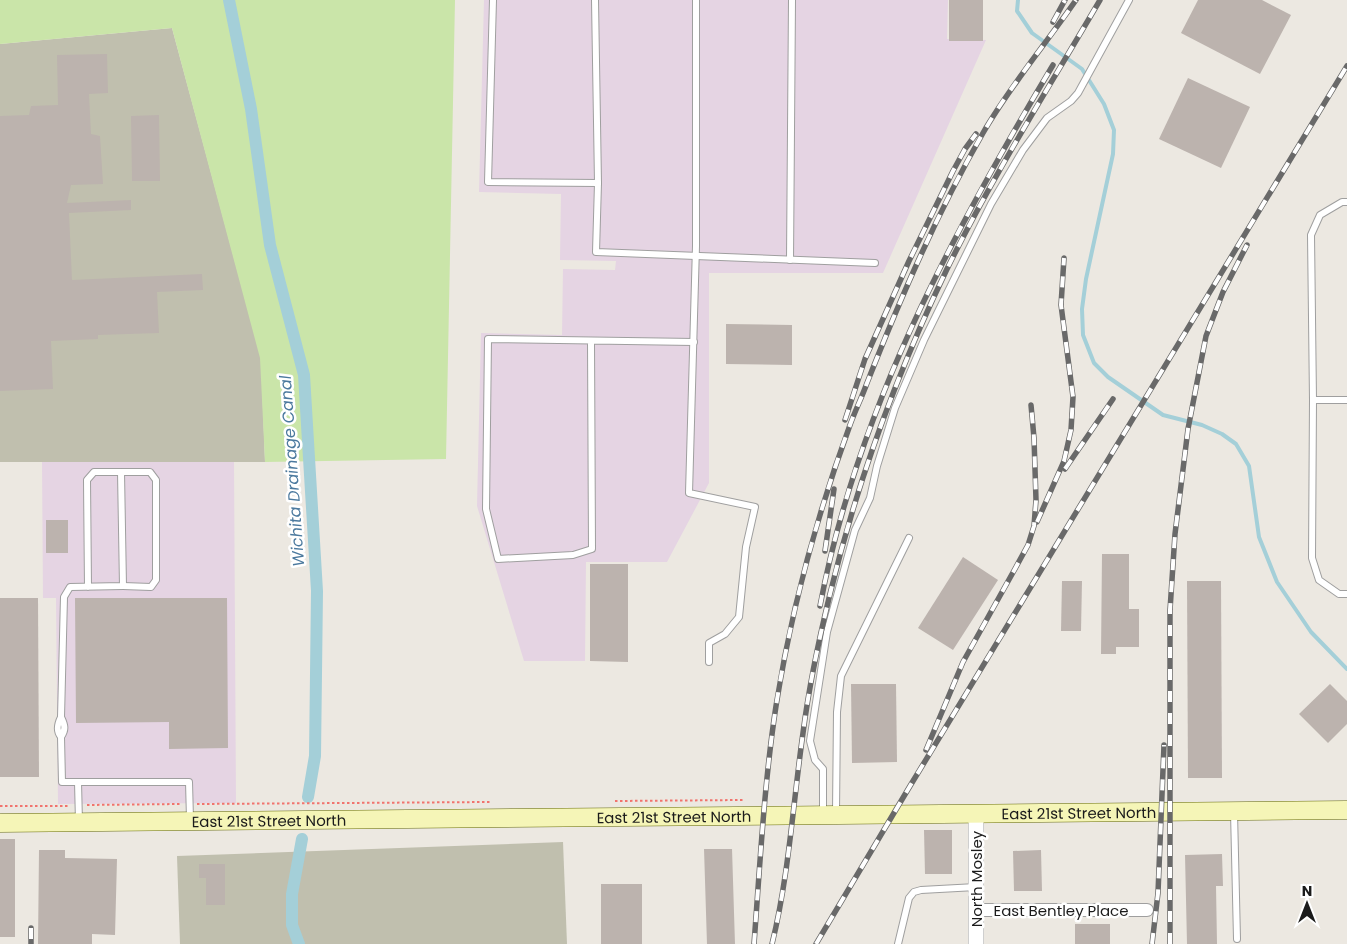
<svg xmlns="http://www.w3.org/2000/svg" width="1347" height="944" font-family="Poppins,sans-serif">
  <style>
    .industrial { fill: #e5d4e3 }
    .construction { fill: #c0bfae }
    .grass { fill: #cae5a9 }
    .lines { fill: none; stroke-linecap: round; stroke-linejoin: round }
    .stream { stroke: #a4cfd8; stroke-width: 4 }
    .canal { stroke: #a4cfd8; stroke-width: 12 }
    .building { fill: #bcb3ae }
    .service-casing { stroke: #9f9f9f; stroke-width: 8 }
    .minor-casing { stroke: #9f9f9f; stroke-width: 14 }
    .tertiary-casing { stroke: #9f9f9f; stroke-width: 16 }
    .secondary-casing { stroke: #656a0b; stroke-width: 19 }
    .path { stroke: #f1736d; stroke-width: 2; stroke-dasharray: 2.5 2.5; stroke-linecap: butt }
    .service { stroke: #fff; stroke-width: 6 }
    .minor { stroke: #fff; stroke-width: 12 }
    .tertiary { stroke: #fff; stroke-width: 15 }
    .secondary { stroke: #f5f5b7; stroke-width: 18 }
    .rail-casing { stroke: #696969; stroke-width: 5.5 }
    .rail { stroke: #fff; stroke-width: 4; stroke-dasharray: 11; stroke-linecap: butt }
    .labels { text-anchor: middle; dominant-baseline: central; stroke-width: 5; stroke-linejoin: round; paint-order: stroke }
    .street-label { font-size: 15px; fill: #1b1b1b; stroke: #fff }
    .water-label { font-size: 16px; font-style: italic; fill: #4b799e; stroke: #fff }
  </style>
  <rect width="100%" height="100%" fill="#ece8e1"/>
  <!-- industrial -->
  <g class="industrial">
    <polygon points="484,0 948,0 947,39 986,40 883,273 709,273 709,483 667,562 586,562 585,661 524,661 477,506 481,333 562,335 563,269 615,270 616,261 560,260 561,194 479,192"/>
    <polygon points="234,461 236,803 58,804 56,598 43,598 42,462"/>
  </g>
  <!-- construction -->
  <g class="construction">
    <polygon points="172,28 261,358 265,462 0,462 0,44"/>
    <polygon points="563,842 567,944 180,944 177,856"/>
  </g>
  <!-- grass -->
  <polygon class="grass" points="0,0 455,0 446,459 265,462 260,358 172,28 0,44"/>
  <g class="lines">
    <!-- stream -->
    <polyline class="stream" points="1018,0 1017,11 1032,33 1082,69 1104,104 1114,130 1113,154 1086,279 1082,309 1083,335 1094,363 1108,377 1163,415 1202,425 1222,434 1236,444 1249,466 1259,537 1277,582 1311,632 1347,669"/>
    <!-- canal -->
    <g class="canal">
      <polyline points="229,0 251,109 270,245 304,375 317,591 315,756 308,797"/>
      <polyline points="299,944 292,925 292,894 302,839"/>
    </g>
  </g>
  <!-- building -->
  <g class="building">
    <rect x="949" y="0" width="34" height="41"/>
    <polygon points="1198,0 1262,0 1291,15 1260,74 1181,33"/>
    <polygon points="107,54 108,93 89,94 91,134 100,136 103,184 71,185 67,203 131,200 131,210 69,213 72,280 202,274 203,290 157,292 159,333 98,335 98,339 51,341 53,389 0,391 0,116 29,115 31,106 58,105 57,55"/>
    <polygon points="1188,78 1250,107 1221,168 1159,139"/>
    <polygon points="159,115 160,181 132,181 131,116"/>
    <polygon points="726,324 792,325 792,365 726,364"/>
    <rect x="46" y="520" width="22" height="33"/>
    <polygon points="1102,554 1129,554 1129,609 1139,609 1139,647 1116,647 1116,654 1101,654"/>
    <polygon points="963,557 998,580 953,650 918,628"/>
    <polygon points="590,564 628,564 628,662 590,661"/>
    <polygon points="1062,581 1082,581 1081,631 1061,631"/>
    <polygon points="1187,581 1221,581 1222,778 1188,778"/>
    <polygon points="0,598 38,598 39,777 0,777"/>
    <polygon points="75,598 227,598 228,748 169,749 169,722 76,723"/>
    <polygon points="851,684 896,684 897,762 852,763"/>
    <polygon points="1330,684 1347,701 1347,724 1328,743 1299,714"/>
    <polygon points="924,830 952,830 952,874 925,874"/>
    <rect x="0" y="839" width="15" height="98"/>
    <polygon points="704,849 732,849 735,944 707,944"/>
    <polygon points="39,850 65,850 65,858 117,859 115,935 92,934 92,944 38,944"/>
    <polygon points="1041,850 1042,891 1014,891 1013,851"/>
    <polygon points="1222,854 1223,886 1216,886 1217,944 1187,944 1185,855"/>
    <polygon points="199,864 225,864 225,905 206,905 206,878 199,878"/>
    <rect x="601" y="884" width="41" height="60"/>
    <rect x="1075" y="924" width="35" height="20"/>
  </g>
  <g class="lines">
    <!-- service casing -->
    <g class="service-casing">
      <g id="service">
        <polyline points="493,0 488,182 598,183 596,252 875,263"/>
        <polyline points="595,0 598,183"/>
        <polyline points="696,0 696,246 689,493 755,507 746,547 739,617 725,634 709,643 709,662"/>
        <polyline points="790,260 792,0"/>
        <polyline points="591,341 592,549 573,555 498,559 486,509 488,339 694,342"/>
        <polyline points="1313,400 1311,235 1320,215 1342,202 1347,202"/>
        <polyline points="1347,400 1313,400 1312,558 1319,580 1339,594 1347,594"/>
        <polyline points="121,472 150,472 156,480 156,580 151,587 123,586"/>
        <polyline points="61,717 64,597 70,587 123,586 121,472 94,472 87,480 88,587"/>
        <path d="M61,737C66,730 65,725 61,717C57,725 56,731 61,737L62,782H78"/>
        <polyline points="1234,812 1237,939"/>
        <polyline points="823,813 823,769 815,760 810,741 827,632 855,530 870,498 877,466 895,408 924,340 991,204 1023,150 1047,118 1071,101 1078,93 1129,0"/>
        <polyline points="836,813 837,712 841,676 909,538"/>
        <polyline points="79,822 78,782 189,782 190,819"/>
        <polyline points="898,944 909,898 914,892 921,890 976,887"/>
      </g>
    </g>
    <!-- minor casing -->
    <g class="minor-casing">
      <polyline id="minor" points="976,910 1147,910"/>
    </g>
    <!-- tertiary casing -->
    <g class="tertiary-casing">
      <polyline id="tertiary" points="976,814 976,944"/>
    </g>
    <!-- secondary casing -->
    <g class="secondary-casing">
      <g id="secondary">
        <path id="s1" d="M0,823L1347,810"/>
      </g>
    </g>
    <!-- path -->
    <g class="path">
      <polyline points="615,801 743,800"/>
      <polyline points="197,804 490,802"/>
      <polyline points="87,805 180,804"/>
      <polyline points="0,806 70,806"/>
    </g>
    <!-- service -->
    <use href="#service" class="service"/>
    <!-- minor -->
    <use href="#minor" class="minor"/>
    <!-- tertiary -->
    <use href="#tertiary" class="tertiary"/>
    <!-- secondary -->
    <use href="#secondary" class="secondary"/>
    <!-- rail casing -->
    <g class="rail-casing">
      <g id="rail">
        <polyline points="1053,22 1065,0"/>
        <polyline points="845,420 865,359 909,261 953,171 965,149 976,134"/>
        <polyline points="1065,469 1113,399"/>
        <polyline points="1037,522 1064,461 1071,430 1073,397 1061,305 1064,258"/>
        <polyline points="825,551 834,489"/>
        <path d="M820,606C857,410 952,234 1053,65"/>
        <polyline points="926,750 963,662 1016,567 1028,545 1034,526 1036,500 1034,438 1031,405"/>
        <polyline points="31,928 31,944"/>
        <path d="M754,944C760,865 764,784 776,706C791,611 817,515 850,425C855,411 862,397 867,383C901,297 937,213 983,133C1010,86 1045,45 1076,0"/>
        <path d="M772,944C789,875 793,803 803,733C809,686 819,639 830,594C857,482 897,373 947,269C992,177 1048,89 1100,0"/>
        <polyline points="816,944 910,786 1347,66"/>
        <polyline points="1152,944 1158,893 1164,745"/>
        <polyline points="1170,944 1170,610 1175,534 1188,429 1206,336 1223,292 1247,245"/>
      </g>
    </g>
    <!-- rail -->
    <use href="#rail" class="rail"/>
  </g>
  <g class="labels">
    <!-- street labels -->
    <g class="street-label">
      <text stroke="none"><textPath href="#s1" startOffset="1079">East 21st Street North</textPath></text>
      <text stroke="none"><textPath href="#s1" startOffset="674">East 21st Street North</textPath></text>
      <text stroke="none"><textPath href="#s1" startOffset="269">East 21st Street North</textPath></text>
      <text transform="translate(976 879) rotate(-90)">North Mosley</text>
      <text x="1061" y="910">East Bentley Place</text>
    </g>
    <!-- water labels -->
    <g class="water-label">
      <text transform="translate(292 471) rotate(-94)">Wichita Drainage Canal</text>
    </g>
  </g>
  <!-- north arrow -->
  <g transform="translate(1307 904)" stroke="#ffffff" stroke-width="4" paint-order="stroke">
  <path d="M0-4L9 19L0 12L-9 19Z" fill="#1b1b1b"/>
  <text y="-8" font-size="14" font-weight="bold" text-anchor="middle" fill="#1b1b1b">N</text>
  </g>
</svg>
